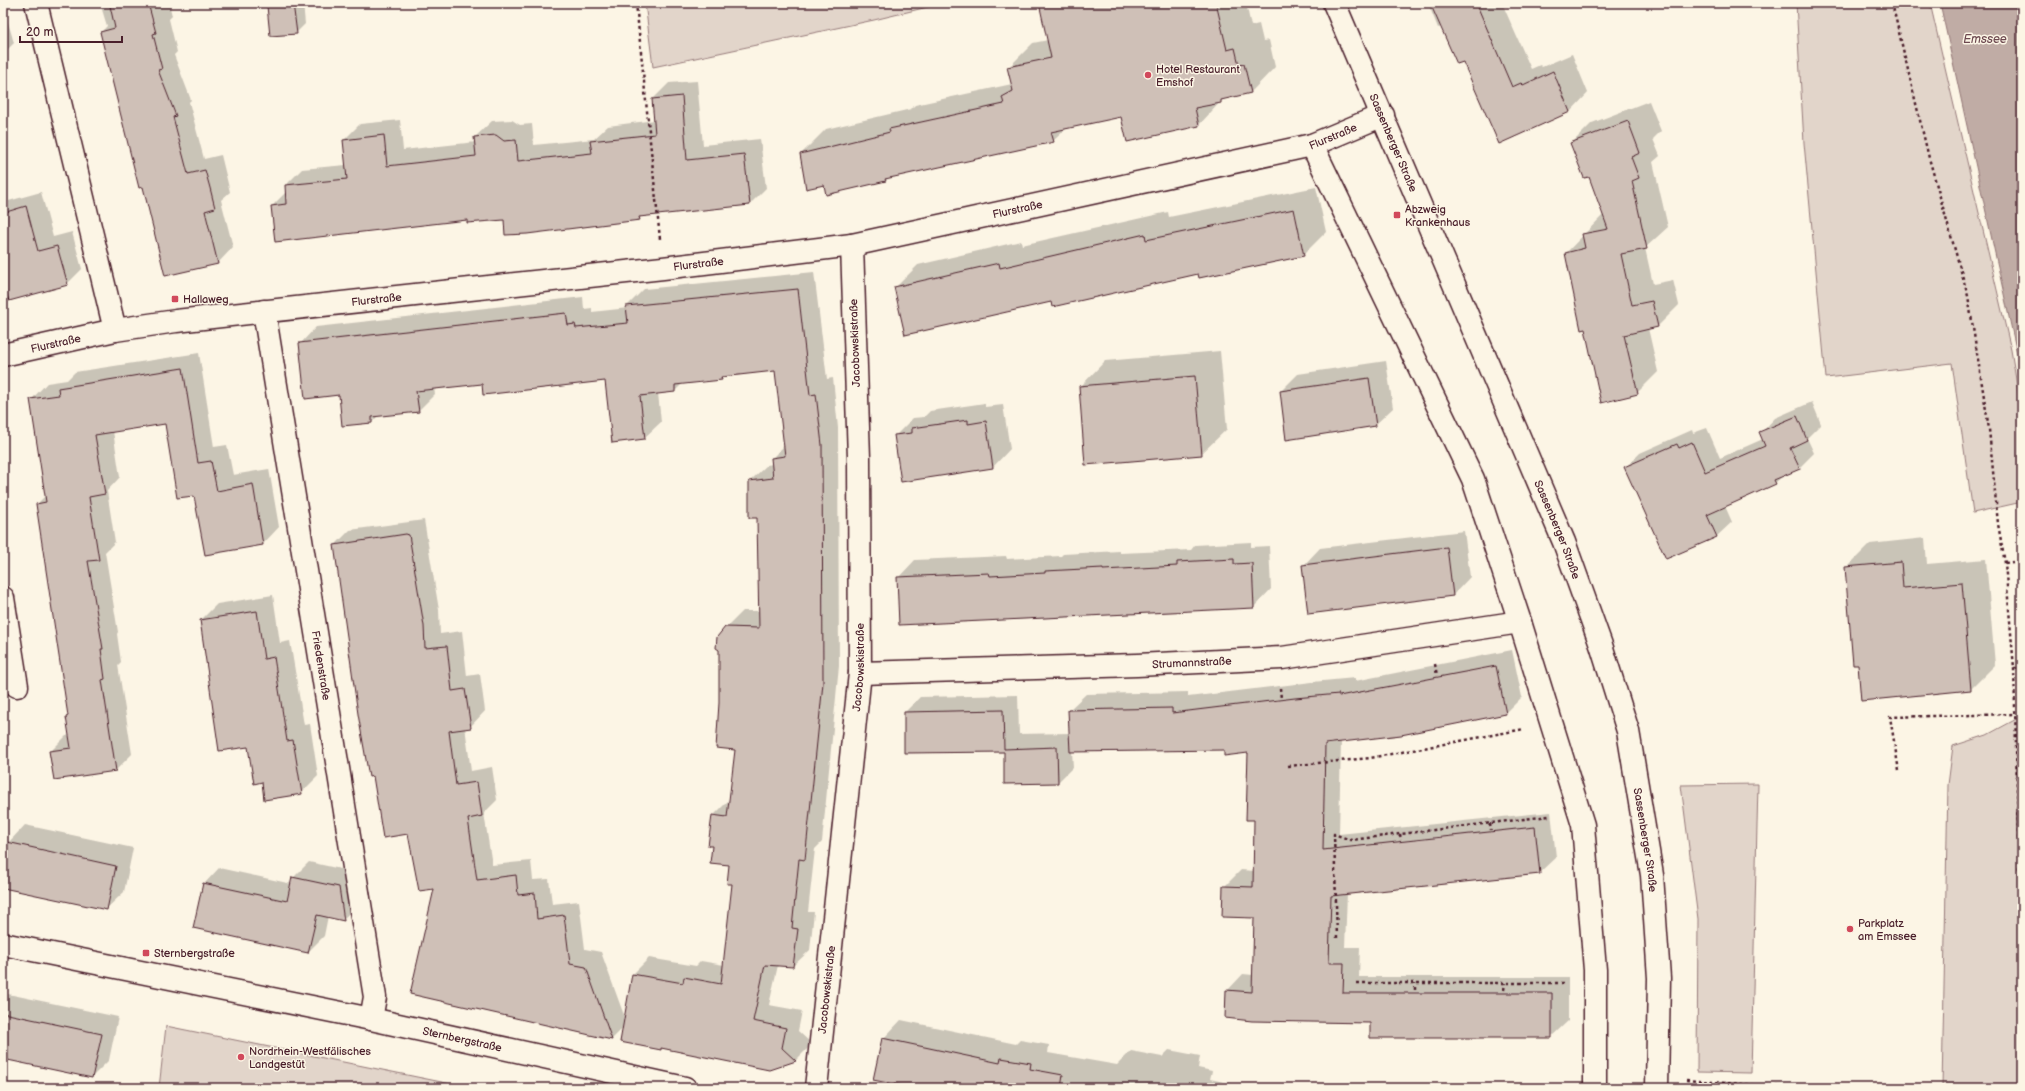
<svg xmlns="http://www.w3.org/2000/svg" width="2025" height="1091" font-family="'Balsamiq Sans',sans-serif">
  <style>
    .green { fill: #e2d5ca; stroke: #967a7a }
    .water { fill: #c0aca5; stroke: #917474 }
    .shadow { fill: #0003 }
    .building { fill: #cfc0b7; stroke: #4a1f2b }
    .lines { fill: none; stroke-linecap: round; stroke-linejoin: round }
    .minor-casing { stroke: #4a1f2b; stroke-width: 25 }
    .tertiary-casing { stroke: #4a1f2b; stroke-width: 25 }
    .path { stroke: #4a1f2b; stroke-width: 2.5; stroke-dasharray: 3 3; stroke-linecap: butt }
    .minor { stroke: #fcf5e5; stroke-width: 22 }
    .tertiary { stroke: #fcf5e5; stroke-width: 22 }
    .poi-dot { fill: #d1495b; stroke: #fcf5e5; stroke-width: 1.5 }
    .labels { text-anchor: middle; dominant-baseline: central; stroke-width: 3; stroke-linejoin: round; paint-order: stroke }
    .poi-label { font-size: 11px; fill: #4a1f2b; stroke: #fcf5e5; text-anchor: start }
    .street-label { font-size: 11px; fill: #4a1f2b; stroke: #fcf5e5 }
    .water-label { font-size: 12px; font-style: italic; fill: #6d4950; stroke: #fcf5e5 }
  </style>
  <rect width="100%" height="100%" fill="#fcf5e5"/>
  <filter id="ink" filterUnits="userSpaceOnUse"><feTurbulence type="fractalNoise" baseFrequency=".025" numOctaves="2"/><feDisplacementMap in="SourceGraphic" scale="8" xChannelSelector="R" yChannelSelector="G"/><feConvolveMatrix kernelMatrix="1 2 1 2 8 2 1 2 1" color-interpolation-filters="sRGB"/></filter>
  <g filter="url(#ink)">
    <!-- green -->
    <g class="green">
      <polygon points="645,3 936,3 936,5 874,20 653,67"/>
      <polygon points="1796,3 1930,3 2011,350 2022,415 2022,502 1973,513 1952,363 1826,378 1804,143"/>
      <polygon points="2022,716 2022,1088 1942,1088 1948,785 1953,746 1987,735"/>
      <polygon points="1758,784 1751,1073 1697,1072 1698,919 1681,785"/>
      <polygon points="166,1026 471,1088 159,1088"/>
    </g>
    <!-- water -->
    <polygon class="water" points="1940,3 2022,3 2022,376"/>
    <!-- shadow -->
    <g class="shadow">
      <polygon points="100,3 169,3 172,16 169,19 177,52 174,55 191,100 189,102 204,159 221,155 230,192 221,200 233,247 218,263 144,186 101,32 107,26"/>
      <polygon points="271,3 303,3 305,24 296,33 268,6"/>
      <polygon points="1040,3 1246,3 1251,26 1259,24 1263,41 1269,40 1275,67 1251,92 1223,99 1199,125 1121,115 1067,128 1053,141 888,178 885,181 825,183 801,154 826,129 911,109 915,105 1012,84 1008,68 1033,43 1048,40"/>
      <polygon points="1428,3 1502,3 1531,69 1540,65 1542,67 1572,54 1588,93 1570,112 1500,142 1464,60 1441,27 1438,28"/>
      <polygon points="3,5 14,43 3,54"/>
      <polygon points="697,81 703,145 760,139 766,188 750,204 643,215 639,219 468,219 275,241 272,206 286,192 286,185 302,169 346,165 344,140 360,124 400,120 403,150 476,142 475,137 492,121 512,120 520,125 532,124 534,145 594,139 608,126 655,120 653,99 669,83"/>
      <polygon points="1649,101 1661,131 1653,139 1660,156 1653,162 1668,227 1645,248 1653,284 1673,280 1679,305 1658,326 1648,328 1658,372 1637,393 1586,328 1566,253 1604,214 1589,175 1571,144 1592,123"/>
      <polygon points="1316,187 1326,232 1303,255 1051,300 895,288 918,265 1021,241 1022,245 1168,212 1169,217"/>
      <polygon points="41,192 53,237 72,232 82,269 67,284 3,301 3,197 5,202"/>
      <polygon points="814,272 827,379 833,378 838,428 839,666 822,842 815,849 808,912 814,912 810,950 793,966 778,965 769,1005 802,1011 798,1031 812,1044 796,1060 769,1069 662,1047 660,1049 623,1028 612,1039 412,993 435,887 408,833 335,545 350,530 424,520 439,610 440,634 462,631 467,676 480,674 485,711 470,727 465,727 471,771 492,767 497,800 484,813 492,865 531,861 533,880 549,879 552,904 579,901 585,949 601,952 625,1018 633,974 649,958 696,966 701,961 724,965 733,884 730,865 713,816 730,799 736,749 726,628 743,611 760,611 758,517 750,481 767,465 773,464 772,458 784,446 776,370 724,375 721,379 683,383 675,391 658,393 661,422 644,438 606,380 483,383 434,388 435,394 418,411 378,416 372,422 339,394 300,344 316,327 583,297 584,309 592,308 592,312 628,308 627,306 644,289"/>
      <polygon points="1220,351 1227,429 1201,454 1080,387 1105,361"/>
      <polygon points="199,353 214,447 227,445 233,475 269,469 279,527 263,544 205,554 195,495 165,423 113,431 120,477 107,491 115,542 105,552 118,632 117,634 121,662 118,665 132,754 116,770 54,779 50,752 66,736 70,735 67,717 69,715 37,504 46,495 31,400 47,383 67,380 75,372"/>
      <polygon points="1386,361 1393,408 1375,425 1281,391 1298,374"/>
      <polygon points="1812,402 1821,424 1807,438 1814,453 1799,468 1784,475 1775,483 1725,506 1732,522 1717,536 1667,558 1626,467 1640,453 1692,430 1693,433 1707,428 1720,458 1763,439 1761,433 1775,418"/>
      <polygon points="985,403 985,407 1003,405 1010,449 993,467 895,436 913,418 924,417 930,411"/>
      <polygon points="1464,531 1470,577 1453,595 1303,566 1320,548"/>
      <polygon points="1925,538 1927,564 1986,559 1995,665 1971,689 1859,664 1846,568 1870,544"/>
      <polygon points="1251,542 1251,547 1269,546 1271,589 1254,607 898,578 915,560 1006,556 1007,559 1061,556 1063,554 1120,551 1120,553 1191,550 1195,545"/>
      <polygon points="273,595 280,643 290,641 304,725 310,724 318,776 301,793 263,781 201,620 217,604"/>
      <polygon points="1512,650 1522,697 1506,713 1341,741 1339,834 1551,812 1556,857 1539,873 1347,893 1345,947 1360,947 1359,977 1568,977 1568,1021 1551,1037 1371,1022 1227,991 1243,974 1253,975 1255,917 1224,887 1241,870 1254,871 1255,819 1249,752 1224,749 1072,751 1073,767 1058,782 1005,751 905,752 905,712 920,697 1018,695 1019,734 1070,733 1069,710 1086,694 1188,692 1188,697 1312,682 1355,678 1355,681"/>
      <polygon points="25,825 133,848 124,892 106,909 3,887 3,864 8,843"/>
      <polygon points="309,862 354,872 359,904 343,919 328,916 324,936 308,952 204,884 219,868 292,884 293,878"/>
      <polygon points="8,994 118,1017 109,1060 92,1077 3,1058 3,999"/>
      <polygon points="901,1020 1016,1044 1020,1040 1049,1045 1048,1053 1117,1065 1131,1051 1162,1057 1169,1050 1200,1056 1198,1068 1212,1071 1210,1079 1252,1088 919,1088 883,1039"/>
      <polygon points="1780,1085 1808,1088 1777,1088"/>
    </g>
    <!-- building -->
    <g class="building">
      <polygon points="148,3 156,33 153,34 162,69 158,70 176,116 173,117 188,174 205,170 210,188 215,208 205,211 218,264 165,276 143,187 139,188 100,32 115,28 110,6"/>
      <polygon points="293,3 297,34 270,36 267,6"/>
      <polygon points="1039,3 1216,3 1227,50 1235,48 1239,65 1244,64 1251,93 1221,100 1221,103 1195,108 1199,126 1127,142 1121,117 1051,132 1054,142 885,179 886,181 826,195 824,185 806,189 800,154 890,132 889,129 1004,104 1002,97 1013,91 1007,67 1051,58"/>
      <polygon points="1430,3 1476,3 1512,87 1521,83 1523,85 1553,71 1570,112 1499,144 1463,62 1457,64"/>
      <polygon points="682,96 687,160 744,154 750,205 639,217 640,220 527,234 505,235 504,220 467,223 467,220 275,242 271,206 286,204 285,185 347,179 343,140 384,135 387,166 476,156 474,137 496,135 504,141 516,140 518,161 592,153 590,141 655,134 652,99"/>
      <polygon points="1628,121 1640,153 1631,157 1639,178 1632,181 1647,249 1621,254 1632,305 1652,301 1658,327 1624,335 1638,394 1601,403 1585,329 1581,330 1565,253 1585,248 1582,234 1608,229 1589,177 1584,178 1570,143"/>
      <polygon points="26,206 38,251 57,246 68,285 9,301 3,282 3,213"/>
      <polygon points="1294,209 1304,256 1199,278 1198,274 1052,307 1051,302 905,335 894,287 999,263 1000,268 1145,234 1146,240"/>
      <polygon points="798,289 810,395 816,394 822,445 823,683 805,860 799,859 792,928 798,929 793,967 765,965 753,1021 786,1028 782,1048 796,1061 769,1070 661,1048 661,1050 620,1042 632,974 683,983 684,977 721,984 732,884 727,884 729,865 710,863 712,846 708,846 712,815 727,817 735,750 716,748 719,703 719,650 716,648 717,637 725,627 759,628 757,518 749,518 749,481 773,478 771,458 785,456 775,371 721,377 722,380 675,385 675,392 640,396 645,439 612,443 605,381 483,395 482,384 416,391 419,412 372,417 372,423 342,426 339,395 305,399 299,343 566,313 568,325 575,324 576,328 628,323 626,306"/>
      <polygon points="183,368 198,463 211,461 217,491 253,484 263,545 205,555 194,496 177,498 165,424 95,435 105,494 89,497 99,560 88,561 103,649 101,649 105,679 102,680 116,771 54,780 49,751 71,748 66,717 68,716 36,504 46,502 30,399 59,395 58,388"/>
      <polygon points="1195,376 1202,455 1085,465 1079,386"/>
      <polygon points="1369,378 1376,426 1286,440 1280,391"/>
      <polygon points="1797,416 1807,440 1790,448 1800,469 1774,480 1776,484 1707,515 1717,537 1666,559 1624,467 1677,444 1679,448 1692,442 1705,472 1765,446 1759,432"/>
      <polygon points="968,420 968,424 986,421 993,468 901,482 894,435 912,433 912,428"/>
      <polygon points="406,534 409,535 424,626 425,648 447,646 452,691 465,689 471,728 449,731 456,785 477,782 482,816 468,819 477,880 516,875 518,895 535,893 537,919 564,915 570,964 586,967 612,1040 410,994 434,889 419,891 408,834 383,838 373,776 369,777 358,714 334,545"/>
      <polygon points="1447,547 1453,596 1308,614 1302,565"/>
      <polygon points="1234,559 1234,564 1252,563 1254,608 899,625 897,577 989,573 990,576 1045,573 1045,571 1103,568 1103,570 1177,566 1177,562"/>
      <polygon points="1901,562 1903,588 1962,583 1971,690 1861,701 1858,665 1853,665 1845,567"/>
      <polygon points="257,611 264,659 274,657 287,741 293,740 302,794 264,800 262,782 254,784 248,747 219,751 200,620"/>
      <polygon points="1496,666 1506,714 1401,735 1325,744 1323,850 1535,827 1540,874 1331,896 1329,963 1344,963 1343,993 1552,993 1552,1038 1370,1038 1370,1023 1252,1021 1225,1018 1226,990 1252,992 1254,918 1222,917 1223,886 1253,887 1254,820 1246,820 1248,753 1224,756 1224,750 1070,752 1068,710 1172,708 1172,713 1295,698 1339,694 1339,696"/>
      <polygon points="1003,710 1004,749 1057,747 1058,783 1004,784 1004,752 904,753 904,712"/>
      <polygon points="7,842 116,866 107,910 3,888 3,859"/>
      <polygon points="292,877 339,887 344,921 317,915 308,953 193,928 203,883 287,901"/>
      <polygon points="3,1013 102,1034 92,1078 3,1059"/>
      <polygon points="882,1038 1000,1063 1001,1058 1031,1063 1030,1069 1063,1075 1061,1088 914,1088 873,1080"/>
    </g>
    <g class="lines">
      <!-- minor casing -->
      <g class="minor-casing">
        <g id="minor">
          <polyline points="36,3 115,330"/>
          <polyline points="1312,145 1473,479 1520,622 1583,825 1595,970 1595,1088"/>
          <path id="s1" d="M264,311L375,997L371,1019"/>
          <path id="s2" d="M3,355L115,330L176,321L663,268L852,245L1312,145L1383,115"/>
          <polyline points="3,598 17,686"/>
          <path id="s3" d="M860,673L1137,665L1282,658L1520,622"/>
          <path id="s4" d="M3,944L371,1019L685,1088"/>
          <path id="s5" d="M816,1088L860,673L859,458L852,245"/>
        </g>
      </g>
      <!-- tertiary casing -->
      <g class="tertiary-casing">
        <g id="tertiary">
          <path id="s6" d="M1334,3L1564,542L1601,645L1628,731L1652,875L1659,978L1657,1088"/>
        </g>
      </g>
      <!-- path -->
      <g class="path">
        <polyline points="636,3 660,239"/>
        <polyline points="1892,3 1929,158 1968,296 1989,429 1998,524 2005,563 2014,668 2022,981"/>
        <polyline points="2005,563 2013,562"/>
        <polyline points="1435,664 1437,676"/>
        <polyline points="2014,668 2022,668"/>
        <polyline points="1280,688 1281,699"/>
        <polyline points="1288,766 1370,758 1524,729"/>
        <polyline points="1899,771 1890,717 2015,714"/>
        <polyline points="1490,823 1491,830"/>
        <polyline points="1400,834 1401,840"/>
        <polyline points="1337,938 1334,834 1351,840 1549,816"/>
        <polyline points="1357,983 1566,983"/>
        <polyline points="1415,990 1415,983"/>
        <polyline points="1504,990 1505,983"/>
        <polyline points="1686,1080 1792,1088"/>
      </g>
      <!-- minor -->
      <use href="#minor" class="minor"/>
      <!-- tertiary -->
      <use href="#tertiary" class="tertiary"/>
    </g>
  </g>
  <!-- markers -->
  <g class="poi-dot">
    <circle cx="1148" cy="75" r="4"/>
    <rect x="1393" y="211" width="8" height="8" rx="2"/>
    <rect x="171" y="295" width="8" height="8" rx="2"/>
    <circle cx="1850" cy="929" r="4"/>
    <rect x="142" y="949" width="8" height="8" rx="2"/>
    <circle cx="241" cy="1057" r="4"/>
  </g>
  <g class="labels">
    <!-- poi labels -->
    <g class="poi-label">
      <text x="1156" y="69">Hotel Restaurant<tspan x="1156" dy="13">Emshof</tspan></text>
      <text x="1405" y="209">Abzweig<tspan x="1405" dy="13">Krankenhaus</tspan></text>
      <text x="183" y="299">Hallaweg</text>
      <text x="1858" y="923">Parkplatz<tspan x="1858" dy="13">am Emssee</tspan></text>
      <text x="154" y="953">Sternbergstraße</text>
      <text x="249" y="1051">Nordrhein-Westfälisches<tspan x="249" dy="13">Landgestüt</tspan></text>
    </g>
    <!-- street labels -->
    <g class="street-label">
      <text stroke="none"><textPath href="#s2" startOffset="1350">Flurstraße</textPath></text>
      <text stroke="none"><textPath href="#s6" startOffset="152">Sassenberger Straße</textPath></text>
      <text stroke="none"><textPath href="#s2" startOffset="1026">Flurstraße</textPath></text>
      <text stroke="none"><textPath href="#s2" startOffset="702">Flurstraße</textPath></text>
      <text stroke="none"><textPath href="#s2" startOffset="378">Flurstraße</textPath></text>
      <text stroke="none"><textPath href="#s2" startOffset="54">Flurstraße</textPath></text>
      <text transform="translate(855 343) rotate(-92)">Jacobowskistraße</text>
      <text stroke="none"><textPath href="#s6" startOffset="572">Sassenberger Straße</textPath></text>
      <text stroke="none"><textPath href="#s3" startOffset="332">Strumannstraße</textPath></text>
      <text stroke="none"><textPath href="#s1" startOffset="359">Friedenstraße</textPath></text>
      <text stroke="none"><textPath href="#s5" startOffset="423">Jacobowskistraße</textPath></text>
      <text stroke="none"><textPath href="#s6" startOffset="896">Sassenberger Straße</textPath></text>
      <text stroke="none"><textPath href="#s5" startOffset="99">Jacobowskistraße</textPath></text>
      <text stroke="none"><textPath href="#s4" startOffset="469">Sternbergstraße</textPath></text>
    </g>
    <!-- water labels -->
    <g class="water-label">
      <text x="1985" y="39">Emssee</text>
    </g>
  </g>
  <!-- margin -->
  <rect width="2025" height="1091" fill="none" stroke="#fcf5e5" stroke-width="16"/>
  <rect x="8" y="8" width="2009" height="1075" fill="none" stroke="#4a1f2b" stroke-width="1.5" filter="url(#ink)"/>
  <!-- scale -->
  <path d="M20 36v6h102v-6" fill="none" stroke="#4a1f2b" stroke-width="2"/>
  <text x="26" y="36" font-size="12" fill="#4a1f2b" stroke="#fcf5e5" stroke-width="3" paint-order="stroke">20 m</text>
</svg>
